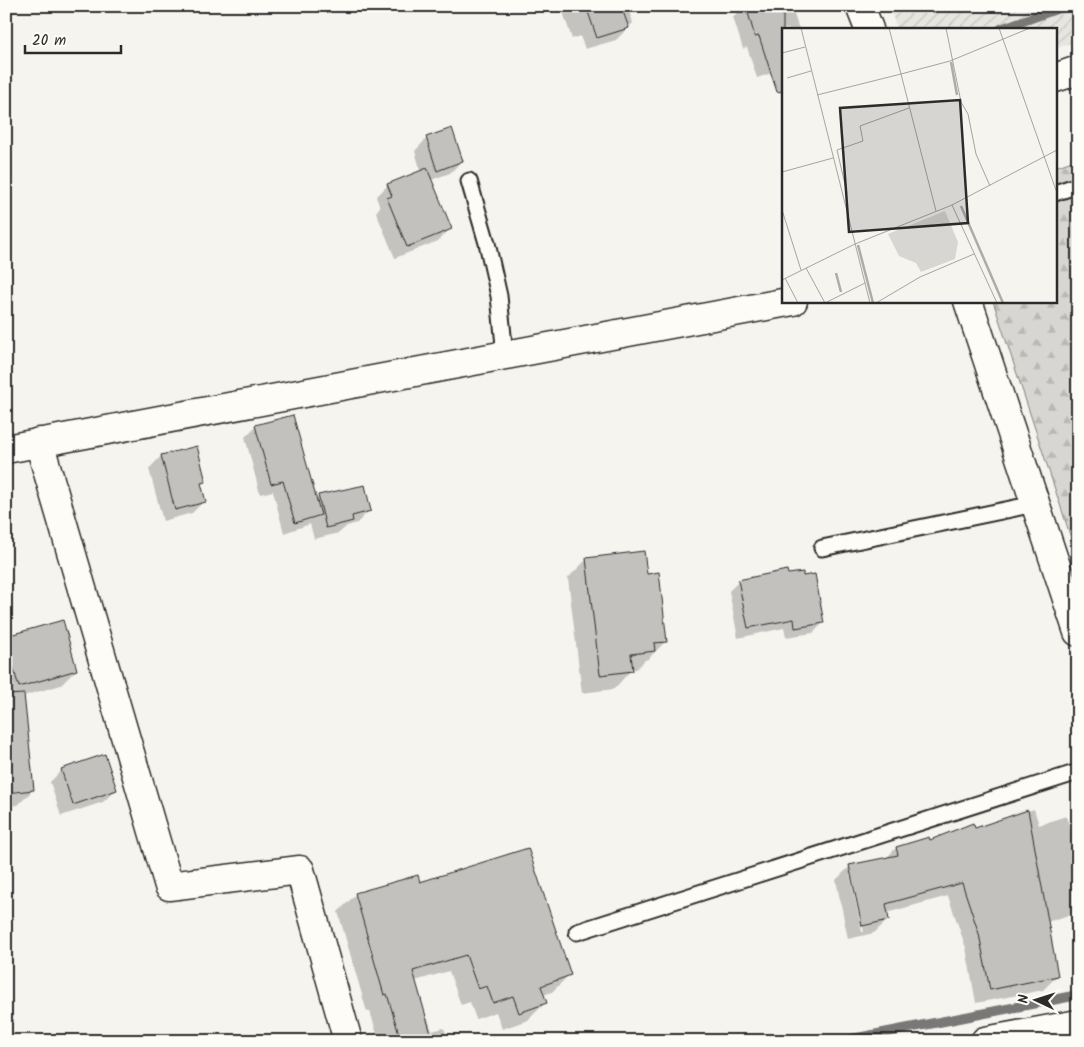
<svg xmlns="http://www.w3.org/2000/svg" width="1084" height="1047" font-family="Kalam,sans-serif">
  <style>
    .industrial { fill: url(#industrial-furrows) }
    .forest { fill: url(#forest-firs); stroke: #81807e }
    .shadow { fill: #0003; fill-rule: evenodd }
    .lines { fill: none; stroke-linecap: round; stroke-linejoin: round }
    .stream { stroke: #797877; stroke-width: 10 }
    .building { fill: #c2c1be; stroke: #2b2b2b }
    .lane-casing { stroke: #2b2b2b; stroke-width: 19 }
    .street-casing { stroke: #2b2b2b; stroke-width: 31 }
    .secondary-casing { stroke: #2b2b2b; stroke-width: 31 }
    .primary-casing { stroke: #2b2b2b; stroke-width: 31 }
    .lane { stroke: #fdfcf7; stroke-width: 15 }
    .street { stroke: #fdfcf7; stroke-width: 28 }
    .secondary { stroke: #fdfcf7; stroke-width: 28 }
    .primary { stroke: #fdfcf7; stroke-width: 28 }
    .inset-river { fill: none; stroke: #adaca9; stroke-width: 2.5 }
    .inset-road { fill: none; stroke: #a4a4a1; stroke-width: 1 }
    .view { fill: #2b2b2b; fill-opacity: 0.15; stroke: #2b2b2b; stroke-width: 2.5 }
    .inset-edge { fill: none; stroke: #2b2b2b; stroke-width: 2.5 }
  </style>
  <defs>
    <pattern id="industrial-furrows" width="10" height="10" patternUnits="userSpaceOnUse" patternTransform="scale(1.25)"><rect width="10" height="10" fill="#e6e5e0"/><path d="M-1 1l2-2M0 10L10 0M9 11l2-2" fill="none" stroke="#c5c5c0"/></pattern>
    <pattern id="forest-firs" width="22" height="20" patternUnits="userSpaceOnUse" patternTransform="scale(1.25)"><rect width="22" height="20" fill="#d7d6d2"/><path d="M5 1l3.5 6h-7zM16 11l3.5 6h-7z" fill="#b9b8b4"/></pattern>
  </defs>
  <rect width="100%" height="100%" fill="#f5f4ef"/>
  <filter id="ink" filterUnits="userSpaceOnUse"><feTurbulence type="fractalNoise" baseFrequency=".02" numOctaves="2"/><feDisplacementMap in="SourceGraphic" scale="10" xChannelSelector="R" yChannelSelector="G"/><feConvolveMatrix kernelMatrix="1 2 1 2 8 2 1 2 1" color-interpolation-filters="sRGB"/></filter>
  <g filter="url(#ink)">
    <!-- industrial -->
    <polygon class="industrial" points="889,6 1078,6 1078,40 1055,49 1055,29 897,29"/>
    <!-- forest -->
    <polygon class="forest" points="1078,159 1078,559 993,301 1055,301 1055,167"/>
    <!-- shadow -->
    <g class="shadow">
      <polygon points="561,6 627,6 633,23 616,40 585,49 580,36 572,39"/>
      <polygon points="744,6 791,6 799,29 783,29 783,69 757,78 747,47 743,49 733,17"/>
      <polygon points="427,138 462,161 450,173 431,180 450,229 438,241 395,258 376,212 380,207 376,197 388,185 421,172 415,151"/>
      <polygon points="292,417 315,500 319,497 369,511 357,523 347,526 339,533 314,539 310,524 284,533 273,491 260,494 245,437 255,427"/>
      <polygon points="161,456 205,481 200,485 204,501 192,513 163,521 149,469"/>
      <polygon points="586,560 646,575 666,641 648,659 645,660 636,669 632,669 614,689 582,693 568,578"/>
      <polygon points="787,576 802,577 823,623 813,633 786,637 784,628 738,638 729,591 739,581"/>
      <polygon points="6,637 76,670 61,685 23,696 33,790 18,805 6,806"/>
      <polygon points="62,770 116,790 103,802 61,816 50,782"/>
      <path d="M1034,809L1039,825L1066,816L1076,845L1074,847L1078,859V912L1047,922L1057,976L1043,990L976,1003L966,948L948,896L886,913L888,920L874,933L848,939L836,880L850,866L885,859L896,848L929,841L974,829ZM850,875H852L864,932H862Z"/>
      <polygon points="419,884 569,975 552,992 543,995 545,1003 528,1020 502,1029 496,1012 476,1019 470,1002 461,1005 449,971 415,981 425,1019 428,1019 432,1031 444,1028 448,1041 379,1041 370,1011 367,1012 338,912 355,895"/>
    </g>
    <g class="lines">
      <!-- stream -->
      <g class="stream">
        <polyline points="6,7 9,6"/>
        <polyline points="1001,29 1064,6"/>
        <polyline points="842,1041 1078,995"/>
      </g>
    </g>
    <!-- building -->
    <g class="building">
      <polygon points="586,6 621,6 629,28 597,38"/>
      <polygon points="746,6 783,6 783,91 777,92 759,36 755,37"/>
      <polygon points="452,128 463,161 437,171 426,137"/>
      <polygon points="427,168 452,229 407,247 387,198 392,196 387,184"/>
      <polygon points="293,415 321,515 295,523 283,481 271,484 255,425"/>
      <polygon points="197,446 206,482 201,483 206,502 175,510 161,455"/>
      <polygon points="365,485 371,511 352,516 353,521 326,528 318,495"/>
      <polygon points="644,551 647,574 659,572 667,642 654,643 655,651 631,654 633,671 600,675 586,558"/>
      <polygon points="787,570 788,574 803,572 803,576 815,574 824,623 795,628 794,619 748,628 738,580"/>
      <polygon points="63,620 77,670 19,687 6,644 6,636"/>
      <polygon points="24,694 34,790 6,793 6,695"/>
      <polygon points="105,754 117,790 73,805 61,769"/>
      <polygon points="1028,810 1058,976 990,990 979,934 962,883 886,904 889,920 862,926 849,865 898,855 896,847 929,837 930,840 973,823 975,828"/>
      <polygon points="528,848 571,975 541,986 547,1003 519,1013 513,996 493,1003 487,986 478,989 466,955 413,971 433,1041 401,1041 387,994 384,995 355,893 418,875 420,882"/>
    </g>
    <g class="lines">
      <!-- lane casing -->
      <g class="lane-casing">
        <g id="lane">
          <polyline points="469,181 487,243 499,296 505,355"/>
          <polyline points="1055,193 1078,185"/>
          <polyline points="822,548 1035,504"/>
          <polyline points="577,932 1078,772"/>
        </g>
      </g>
      <!-- street casing -->
      <g class="street-casing">
        <g id="street">
          <polyline points="1055,78 1078,70"/>
          <polyline points="39,442 169,886 300,870 348,1041"/>
          <polyline points="6,449 793,301"/>
        </g>
      </g>
      <!-- secondary casing -->
      <g class="secondary-casing">
        <g id="secondary">
          <polyline points="860,6 869,29"/>
          <polyline points="968,301 1078,632"/>
        </g>
      </g>
      <!-- primary casing -->
      <g class="primary-casing">
        <polyline id="primary" points="985,1041 1078,1024"/>
      </g>
      <!-- lane -->
      <use href="#lane" class="lane"/>
      <!-- street -->
      <use href="#street" class="street"/>
      <!-- secondary -->
      <use href="#secondary" class="secondary"/>
      <!-- primary -->
      <use href="#primary" class="primary"/>
    </g>
  </g>
  <!-- overview -->
  <g transform="translate(782 28)">
    <rect width="275" height="275" fill="#f5f4ef"/>
    <path d="M163,183L176,214L173,231L139,244L134,235L117,228L106,206Z" fill="#d7d6d2"/>
    <path class="inset-river" d="M169,34L175,67M179,178L221,275M76,217L91,275M54,245L59,264"/>
    <path class="inset-road" d="M19,0L88,275M164,0L179,74L186,86L194,126L208,158M217,0L275,165M0,25L23,19M5,50L29,43M35,67L119,46L107,0M0,144L51,130M65,165L55,122L81,113L78,98L127,80M170,177L215,275M0,182L19,242M154,183L119,46L168,33L248,0M73,216L170,177L275,122M24,240L43,275M3,250L16,275M0,252L73,216M43,275L83,255M94,275L138,249L192,226"/>
    <path class="view" d="M178,72L186,195L67,204L58,80Z"/>
    <rect width="275" height="275" class="inset-edge"/>
  </g>
  <!-- margin -->
  <rect width="1084" height="1047" fill="none" stroke="#fdfcf7" stroke-width="25"/>
  <rect x="12" y="12" width="1059" height="1022" fill="none" stroke="#2b2b2b" stroke-width="2" filter="url(#ink)"/>
  <!-- north arrow -->
  <g transform="translate(1036 1000) rotate(274)" stroke="#fdfcf7" stroke-width="4" paint-order="stroke">
  <path d="M0-4L9 19L0 12L-9 19Z" fill="#2b2b2b"/>
  <text y="-8" font-size="14" font-weight="bold" text-anchor="middle" fill="#2b2b2b">N</text>
  </g>
  <!-- scale -->
  <path d="M25 45v8h96v-8" fill="none" stroke="#2b2b2b" stroke-width="2.5"/>
  <text x="32" y="45" font-size="15" fill="#2b2b2b" stroke="#fdfcf7" stroke-width="4" paint-order="stroke">20 m</text>
</svg>
